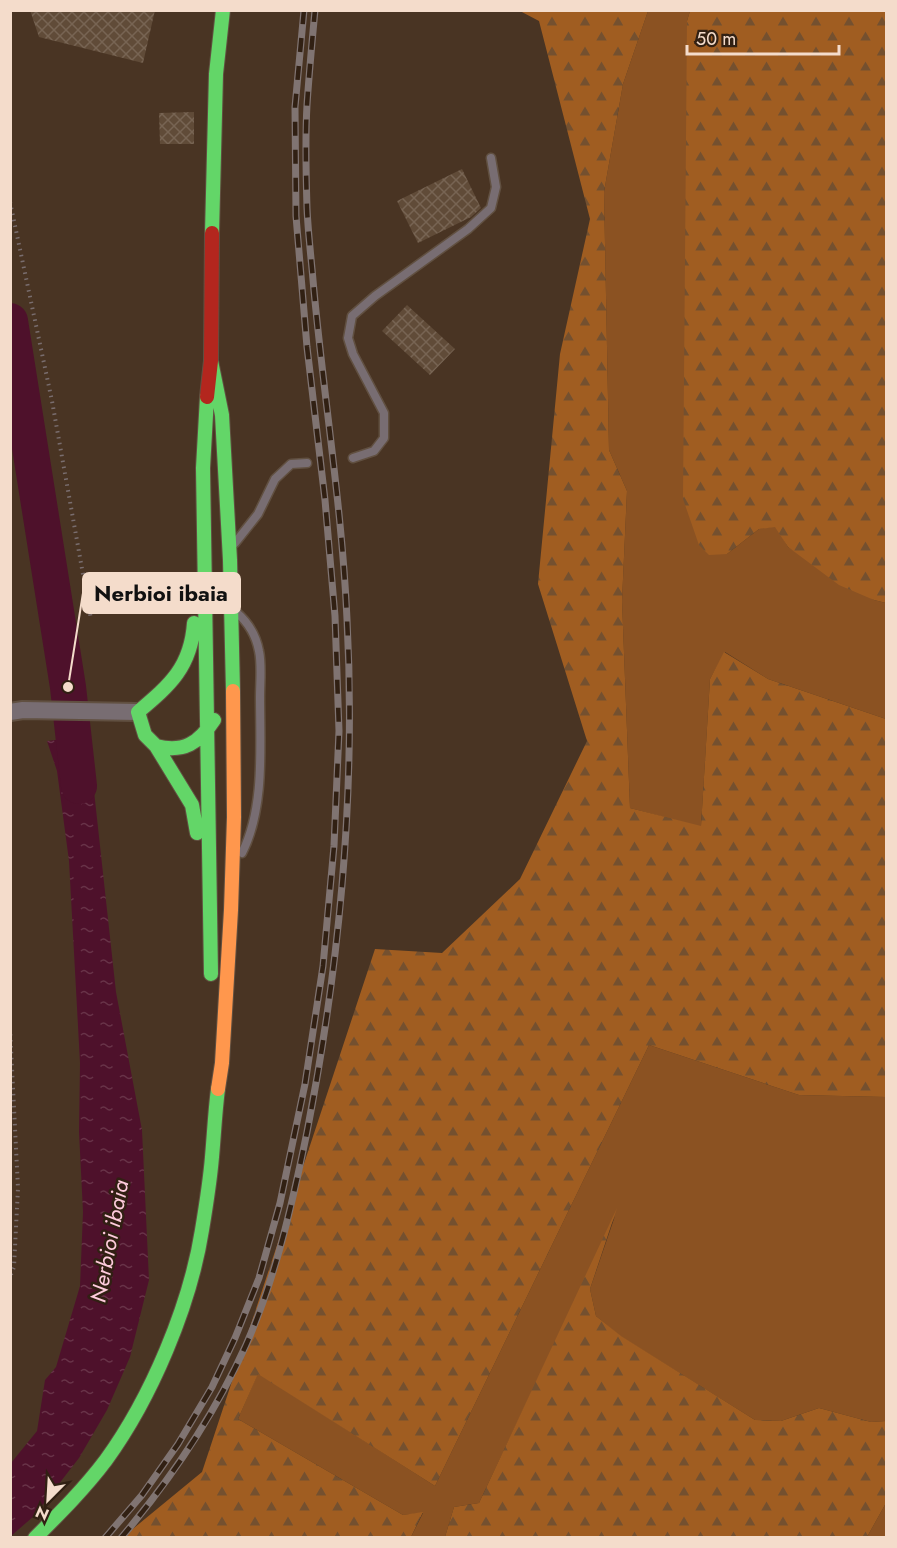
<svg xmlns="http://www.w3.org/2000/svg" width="897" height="1548" font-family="Jost,sans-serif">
	<defs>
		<pattern id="forest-firs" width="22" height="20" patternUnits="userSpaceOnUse" patternTransform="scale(1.5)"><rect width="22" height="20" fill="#a05d21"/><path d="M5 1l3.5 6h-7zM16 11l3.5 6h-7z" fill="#74502f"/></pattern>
		<pattern id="water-ripples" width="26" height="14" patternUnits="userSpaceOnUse" patternTransform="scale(1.5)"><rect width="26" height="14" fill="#4e112b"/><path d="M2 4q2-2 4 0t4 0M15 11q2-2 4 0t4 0" fill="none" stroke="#683348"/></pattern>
		<pattern id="building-cross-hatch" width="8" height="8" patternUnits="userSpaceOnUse" patternTransform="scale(1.5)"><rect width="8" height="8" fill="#604b38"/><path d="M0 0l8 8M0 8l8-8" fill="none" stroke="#776453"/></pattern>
	</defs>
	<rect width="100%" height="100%" fill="#493423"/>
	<path fill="#8b5222" d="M648 11H690L687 21 727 554 759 529 776 526 788 547 874 600 886 603V719L768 679 725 652 710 679 701 827 630 808 622 601 627 491 609 450 604 192 623 84Z
		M649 1045 799 1095 886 1097V1421L871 1422 819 1408 781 1421 755 1420 620 1336 596 1316 590 1289 615 1216 479 1503 454 1507 445 1537H411L423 1513 403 1515 238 1419 258 1373 435 1486Z
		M886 1503V1537H867Z"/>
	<path fill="url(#forest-firs)" d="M520 11H648L623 84 604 192 609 450 627 491 622 601 630 808 701 826 710 679 724 652 768 679 886 719V1097L799 1095 649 1045 435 1486 258 1374 238 1419 403 1515 423 1512 411 1537H123L202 1472 375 949 442 953 520 879 587 741 538 584 560 354 590 219 539 21Z
		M690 11H886V603L874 600 839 585 788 547 775 527 759 529 727 554 709 555 699 545 683 499 687 21Z
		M617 1208 590 1289 596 1316 621 1336 755 1420 781 1421 819 1408 871 1422 886 1421V1503L867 1537H445L454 1507 479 1503Z"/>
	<path fill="url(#water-ripples)" d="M88 736 116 992 142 1130 149 1280 130 1357 107 1410 79 1458 34 1516 11 1536V1463L37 1431 45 1380 56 1367 80 1286 83 1212 79 1132 80 1063 69 861 57 771 47 741Z"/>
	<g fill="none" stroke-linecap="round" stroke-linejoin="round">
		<path stroke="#4e112b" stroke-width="36" d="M10 321 68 687 79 786"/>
	</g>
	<path fill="url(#building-cross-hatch)" d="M30 10H155L143 63 39 37Z
		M194 112V144H160L159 113Z
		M462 169 481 208 471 217 418 243 397 201Z
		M407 305 455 349 430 375 382 331Z"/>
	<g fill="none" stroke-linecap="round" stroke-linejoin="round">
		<defs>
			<path id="lane" d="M353 458 374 451 384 438V413L353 354 348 338 352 316 375 296 468 229 491 208 496 187 491 158
				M235 543 258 514 275 479 291 464 307 463
				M236 612C249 623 256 635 259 651 262 665 260 683 260 697 260 747 265 808 242 853"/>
			<path id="street" d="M10 712 23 710 138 712"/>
			<path id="fast" d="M212 233 216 74 223 10
				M211 361 222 415 230 560 233 691
				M207 397 203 468 211 974
				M194 623C191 667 170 685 138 712L145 735 156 746 192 805 197 833
				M156 746C184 753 199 743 214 720
				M35 1538C60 1513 85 1488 106 1460 151 1398 190 1306 202 1230 206 1206 210 1181 212 1157 214 1135 215 1112 218 1089"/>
			<path id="slow" d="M218 1089 222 1063 231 910 234 817 233 691"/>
			<path id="jam" d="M207 397 211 361 212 233"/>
		</defs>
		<use href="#lane" stroke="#615041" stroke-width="11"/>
		<use href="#street" stroke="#615041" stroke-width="20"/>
		<use href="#fast" stroke="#615041" stroke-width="16"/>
		<use href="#slow" stroke="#615041" stroke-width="16"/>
		<use href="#jam" stroke="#615041" stroke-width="16"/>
		<path stroke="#796d6e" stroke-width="4" stroke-dasharray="1.5 4.5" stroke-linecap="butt" d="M10 202 52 401 91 619
			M10 1028 18 1188 14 1267 10 1277"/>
		<use href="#lane" stroke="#786d72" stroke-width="8"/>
		<use href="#street" stroke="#786d72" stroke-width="16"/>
		<use href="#fast" stroke="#63d668" stroke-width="14"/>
		<use href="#slow" stroke="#ff974d" stroke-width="14"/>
		<use href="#jam" stroke="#b3261e" stroke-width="14"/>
		<defs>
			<path id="rail" d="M105 1538 142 1495 178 1444 212 1387 235 1338 259 1278 280 1203 305 1084 323 966 334 846 339 731 335 616 325 500 307 347 296 216 295 107 304 10
				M121 1538C171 1479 214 1416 246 1345 276 1277 292 1205 307 1132 340 963 356 791 347 619 342 506 323 393 313 280 311 256 308 232 307 208 306 175 305 139 307 105 309 74 312 42 315 10"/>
		</defs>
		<use href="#rail" stroke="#807472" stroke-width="7"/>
		<use href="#rail" stroke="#312013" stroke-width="4.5" stroke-dasharray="14" stroke-linecap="butt"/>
	</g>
	<g text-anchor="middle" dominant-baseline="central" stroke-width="5" stroke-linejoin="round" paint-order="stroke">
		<g font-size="22" font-style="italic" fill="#fecbdc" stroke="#312013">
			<text transform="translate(109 1241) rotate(-79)">Nerbioi ibaia</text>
		</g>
	</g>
	<path fill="none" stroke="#f4dccb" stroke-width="2" d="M68 687L83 593"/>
	<circle fill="#f4dccb" stroke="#312013" stroke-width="2" cx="68" cy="687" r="6"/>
	<rect fill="#f4dccb" stroke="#f4dccb" stroke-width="2" x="83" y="573" width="157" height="40" rx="6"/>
	<g font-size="22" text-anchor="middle" font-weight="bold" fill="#111">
		<text x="161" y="601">Nerbioi ibaia</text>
	</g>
	<rect width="897" height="1548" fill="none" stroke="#f4dccb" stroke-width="24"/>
	<g transform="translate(48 1500) rotate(204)" stroke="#312013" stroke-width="4.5" paint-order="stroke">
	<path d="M0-4.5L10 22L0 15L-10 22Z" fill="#f4dccb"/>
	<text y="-9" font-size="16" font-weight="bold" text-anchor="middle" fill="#f4dccb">N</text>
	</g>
	<path d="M687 45v9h152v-9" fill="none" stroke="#f4dccb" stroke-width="3"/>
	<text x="696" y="45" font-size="18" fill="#f4dccb" stroke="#312013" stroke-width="4.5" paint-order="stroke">50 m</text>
</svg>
